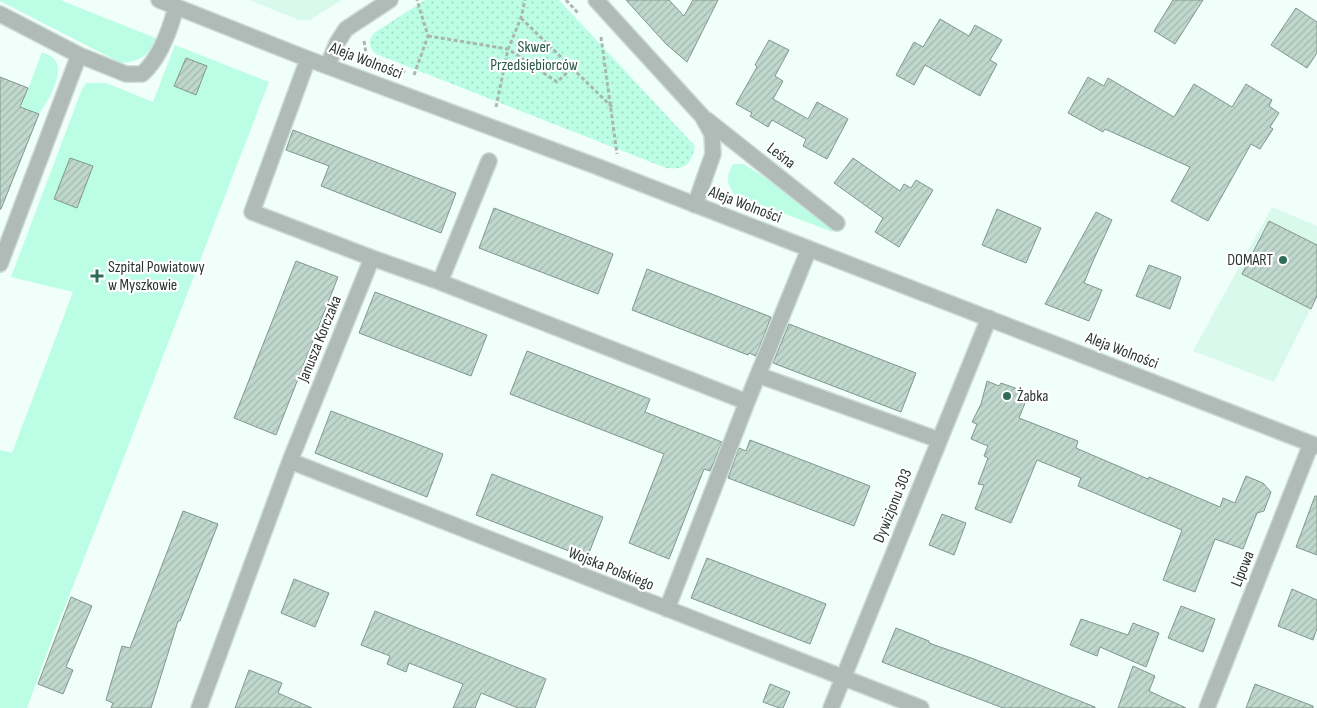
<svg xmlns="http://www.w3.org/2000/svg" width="1317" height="708" font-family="'Sofia Sans Condensed',sans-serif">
	<defs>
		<pattern id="park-dots" width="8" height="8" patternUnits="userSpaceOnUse" patternTransform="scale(1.25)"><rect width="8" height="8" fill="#bbfee5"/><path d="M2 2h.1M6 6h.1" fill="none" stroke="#a1dac5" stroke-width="1.8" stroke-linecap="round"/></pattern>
		<pattern id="building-hatch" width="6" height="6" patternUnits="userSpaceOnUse" patternTransform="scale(1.25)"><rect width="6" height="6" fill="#bfd7cd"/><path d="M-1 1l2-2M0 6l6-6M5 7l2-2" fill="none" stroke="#a4b9b0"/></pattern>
	</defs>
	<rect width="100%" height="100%" fill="#f0fff9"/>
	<path fill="#d8f9ec" d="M249 0H342L310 20H299Z
		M1272 207 1317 226V296L1274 382 1193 351Z"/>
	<path fill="#bbfee5" d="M0 0H60L158 39C148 55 142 61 121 63L0 1Z
		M175 45 269 82 119 470 52 639 27 708H0V450L12 453 73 292 11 277 82 89 86 83H106L153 102Z
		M42 52C45 54 50 55 53 58 67 71 47 102 39 114L21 107Z
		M733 164H744L770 181 834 230 833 232 735 195C726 184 726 176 733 164Z"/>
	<path fill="url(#park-dots)" d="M425 0H559L695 146C691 165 685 170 666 168L376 54C368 47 368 41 374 33Z"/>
	<path fill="url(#building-hatch)" stroke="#80978e" d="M626 0H669L684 16 693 0H718L687 62 666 44Z
		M1173 0H1203L1175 44 1154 31Z
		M1296 8 1317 22V53L1307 68 1271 45Z
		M940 19 969 36 975 25 1002 40 990 60 997 64 980 96 925 65 914 85 896 75 914 42 923 47Z
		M769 40 789 50 775 76 783 81 773 99 808 119 817 102 848 119 827 159 803 146 806 139 772 120 768 127 750 116 752 113 736 104 757 67 755 65Z
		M186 58 207 66 196 95 174 86Z
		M0 77 28 88 20 107 39 114 1 209H0Z
		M1088 77 1104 86 1108 78 1174 117 1194 84 1232 107 1246 84 1272 100 1269 106 1279 113 1270 127 1273 129 1260 149 1251 144 1208 221 1171 201 1190 167 1105 129 1103 132 1068 113Z
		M293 130 456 193 441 233 321 186 329 166 286 150Z
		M70 158 93 166 77 208 54 199Z
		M853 158 900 191 904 184 911 188 916 180 933 190 899 247 875 232 883 218 834 183Z
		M494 208 613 254 598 294 479 248Z
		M997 209 1041 228 1026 263 982 245Z
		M1096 212 1112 220 1093 261 1084 283 1102 290 1089 321 1045 304Z
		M1269 221 1317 245V296L1311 309 1242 274Z
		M296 261 338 277 276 435 234 418Z
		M1149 265 1181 277 1170 309 1136 296Z
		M647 269 771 317 756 356 749 353 748 355 632 310Z
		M375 292 487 335 471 376 359 333Z
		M789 324 916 373 901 412 773 363Z
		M527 351 650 399 645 412 722 442 710 471 704 469 669 559 629 543 664 454 510 394Z
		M987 381 999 386 1001 383 1029 393 1019 418 1078 441 1076 448 1148 479 1149 477 1220 507 1223 498 1235 503 1246 476 1263 483 1271 492 1264 511 1257 513 1243 549 1215 539 1195 592 1163 580 1182 530 1078 486 1081 478 1037 460 1011 523 975 509 984 485 978 484 988 458 984 456 988 446 971 439 977 424 972 422 981 404Z
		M331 411 443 454 427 497 315 453Z
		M750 440 870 486 854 526 728 478 739 448 746 451Z
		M492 474 603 517 587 558 476 515Z
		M1315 496H1317V555L1296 547Z
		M183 511 218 524 180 621H178L151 708H111L113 703 106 700 122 646 130 648Z
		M942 514 966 523 954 555 929 545Z
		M707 558 826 604 810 644 691 598Z
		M294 579 329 593 315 627 281 613Z
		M1292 589 1317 600V628L1313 640 1278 626Z
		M71 597 92 606 66 667 73 670 63 694 38 684Z
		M1181 606 1215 619 1203 652 1168 638Z
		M375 611 546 679 535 708H518L481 693 475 708H453L463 684 409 663 406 672 387 664 390 656 361 645Z
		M1081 619 1128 635 1133 623 1159 633 1146 667 1100 647 1097 656 1070 645Z
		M896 628 929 641V643L974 659 1095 707V708H1003L882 662Z
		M1133 666 1155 676 1149 691 1186 708H1118Z
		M249 670 282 683 278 693 312 708H235Z
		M770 684 790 692 783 708H779L763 702Z
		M1255 684 1313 706V708H1246Z"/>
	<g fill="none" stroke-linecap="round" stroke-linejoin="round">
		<defs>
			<path id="minor" d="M159 0 308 59 601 168 1317 446
				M596 0 702 116 712 134 713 154 695 205
				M0 14 79 55 0 264
				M79 55 126 74H142C160 58 170 30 176 7
				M328 65 337 43 346 29 390 0
				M707 120 837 223
				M372 258 440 282 747 402
				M440 282 489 161
				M758 375 939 440
				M290 461 921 708
				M667 609 747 402 809 249
				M199 708 290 461 372 258 252 212 308 59
				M831 708 989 318
				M1207 708 1311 444"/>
		</defs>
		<use href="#minor" stroke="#cddbd5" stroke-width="18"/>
		<path stroke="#a9b7b1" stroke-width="3" stroke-dasharray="4 2.5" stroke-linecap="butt" d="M566 0 579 14
			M521 18 612 107
			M428 36 508 49 557 82 572 68
			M601 37 617 154
			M364 41 366 53 373 59 405 72
			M414 75 428 36 417 0
			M496 107 508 49 521 18 525 0"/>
		<use href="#minor" stroke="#b0bab6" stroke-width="15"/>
	</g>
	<g fill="#2f6d59" stroke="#fff" stroke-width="2">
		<circle cx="1283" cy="260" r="5"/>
		<path d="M94.5 268.5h5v5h5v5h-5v5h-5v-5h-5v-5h5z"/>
		<circle cx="1007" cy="396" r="5"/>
	</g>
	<g text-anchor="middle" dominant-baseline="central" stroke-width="4.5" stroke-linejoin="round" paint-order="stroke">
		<g font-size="16" fill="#295949" stroke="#fff">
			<text x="534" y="47">Skwer<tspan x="534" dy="18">Przedsiębiorców</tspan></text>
		</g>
		<g font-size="16" fill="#2c3632" stroke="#fff">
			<text transform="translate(366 61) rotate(21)">Aleja Wolności</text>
			<text transform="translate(781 156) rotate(38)">Leśna</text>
			<text transform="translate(745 205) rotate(21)">Aleja Wolności</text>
			<text transform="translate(320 339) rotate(-68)">Janusza Korczaka</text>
			<text transform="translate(1122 351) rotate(21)">Aleja Wolności</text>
			<text transform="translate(893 506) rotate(-68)">Dywizjonu 303</text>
			<text transform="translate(611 569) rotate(22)">Wojska Polskiego</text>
			<text transform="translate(1243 569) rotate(-68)">Lipowa</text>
		</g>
		<g font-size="16" fill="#2c3632" stroke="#fff" text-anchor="start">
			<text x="1273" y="260" text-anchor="end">DOMART</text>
			<text x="108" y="267">Szpital Powiatowy<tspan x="108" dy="18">w Myszkowie</tspan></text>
			<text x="1017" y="396">Żabka</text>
		</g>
	</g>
</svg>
